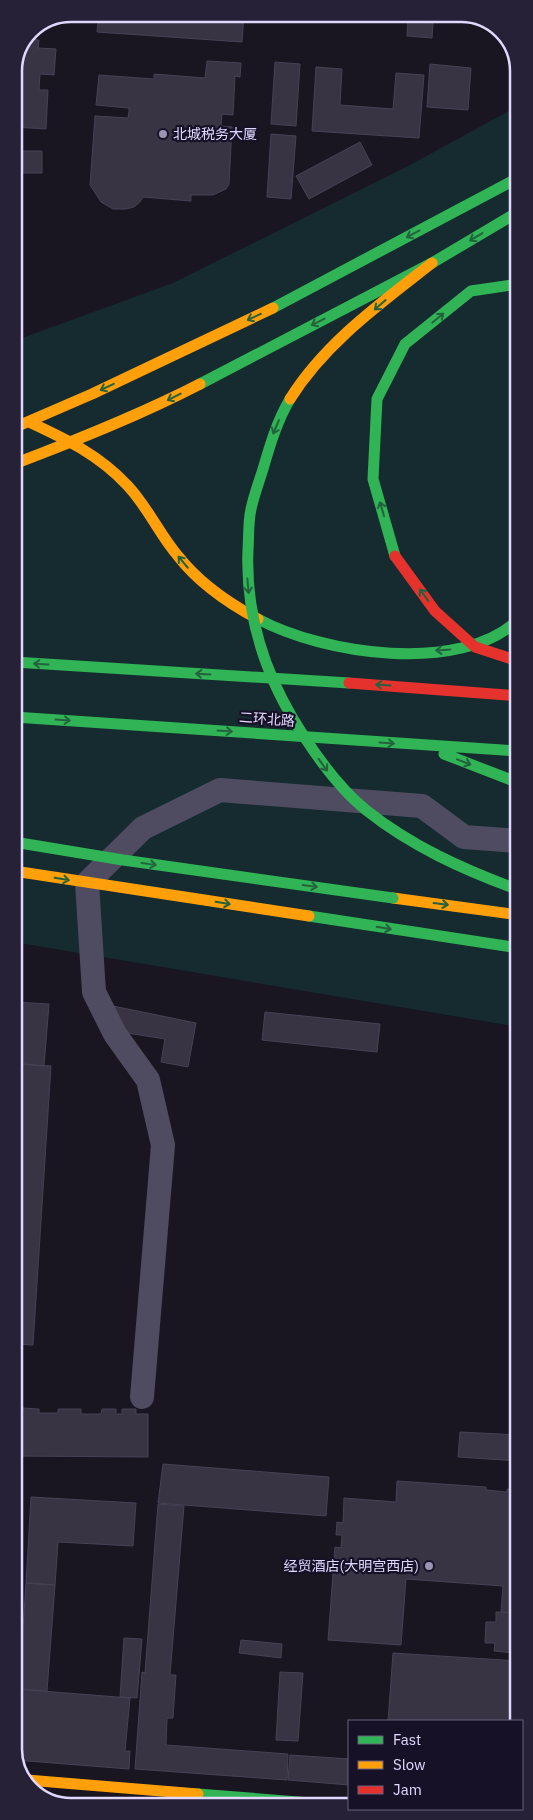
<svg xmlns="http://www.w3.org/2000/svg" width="533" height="1820" font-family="'IBM Plex Sans','Noto Sans SC',sans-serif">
	<rect width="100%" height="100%" fill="#191622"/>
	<path fill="#152b2f" d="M518 106 519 1027 14 942V341L173 283 410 165Z"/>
	<path fill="#393444" stroke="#474155" d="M99 14H244L242 42 97 32Z
		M364 14H469L490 24 466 22Z
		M408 21 433 23 432 38 407 36Z
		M27 39 39 40 38 48 56 49 54 75 40 74 39 90H48L46 129 14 127V71Z
		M207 61 241 63 240 77 235 76 233 115 222 114 221 126 232 127 229 184 226 189 213 195H191V201L143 197 140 202 134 207 126 209H113L101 202 90 185 95 116 128 118 129 111V108L96 105 99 75 154 79V74L205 78Z
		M275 62 300 64 296 126 271 124Z
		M430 64 471 68 468 110 427 107Z
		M316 67 342 69 340 105 393 109 396 73 424 75 419 138 312 131Z
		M271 134 296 136 291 199 267 197Z
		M360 142 372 165 309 199 296 176Z
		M14 151H42V173H14Z
		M14 230 21 253 14 255Z
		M14 1002 49 1004 44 1066 14 1063Z
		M113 1006 196 1023 188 1067 161 1062 165 1039 121 1032Z
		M265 1012 380 1024 377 1052 262 1040Z
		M17 1064 51 1066 33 1345 15 1344 14 1100Z
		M15 1408H17V1413H23V1408L39 1409V1413H58V1409H81V1414H101L102 1409H116V1414H122V1409H136V1414H148V1457L15 1456Z
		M460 1432 519 1435V1461L458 1457Z
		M163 1464 329 1477 326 1516 158 1503Z
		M397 1481 486 1487V1490L507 1492V1489L519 1490V1613L501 1612 503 1586 406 1579 401 1645 328 1640 333 1574H339L340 1559H334L335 1547 341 1548 342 1535H336L337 1522 343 1523 344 1498 396 1502Z
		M31 1497 136 1503 133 1546 58 1542 55 1585 26 1583Z
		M158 1504 184 1506 170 1675H176L173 1718H167L166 1745 288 1754 287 1780 135 1769 142 1672 145 1673Z
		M26 1583 55 1585 47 1691 19 1689Z
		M496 1612 519 1613V1640H515L514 1653 494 1651 495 1643H485L486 1622H496Z
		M124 1638 142 1639 137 1698 120 1697Z
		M241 1640 282 1644 281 1658 239 1653Z
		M393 1653 519 1661V1721H388Z
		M280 1672 303 1673 298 1741 276 1740Z
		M15 1683 16 1689 130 1698 125 1751H130L129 1769 15 1760Z
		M290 1755 349 1759V1785L288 1780Z"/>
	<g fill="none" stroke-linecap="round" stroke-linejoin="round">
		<path stroke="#4f4c62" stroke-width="24" d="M142 1397 163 1145 148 1080 115 1034 94 992 87 883 143 828 220 790 422 806 464 837 519 841"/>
		<path stroke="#30b455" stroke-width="11" d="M273 308 518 178
			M395 556 373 479 377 399 405 344 471 291 518 284
			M258 619C323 654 460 675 518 620
			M14 662 349 683
			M14 717 519 751
			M444 754 519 783
			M309 916 519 948
			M198 1794 336 1805"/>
		<path stroke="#ff9f0a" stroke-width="11" d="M29 422C66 439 99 455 127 485 148 507 159 534 178 556 199 583 228 603 258 619
			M18 426 92 394 273 308
			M14 871 309 916
			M393 898 519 915
			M27 1780 198 1794"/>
		<path stroke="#e5322d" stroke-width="11" d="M349 683 519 696"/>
		<path stroke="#30b455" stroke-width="11" d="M200 384 432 263 518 212
			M290 399C277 421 270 445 263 469 259 482 254 495 251 509 248 522 249 536 248 550 245 619 267 681 305 738 322 764 341 790 366 810 411 846 464 870 519 890
			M14 842 123 860 393 898"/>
		<path stroke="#ff9f0a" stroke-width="11" d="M290 399C325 343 381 303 432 263
			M14 464C77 440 140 415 200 384"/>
		<path stroke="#e5322d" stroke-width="11" d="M395 556 435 611 475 647 518 661"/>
	</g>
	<defs><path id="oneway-shaft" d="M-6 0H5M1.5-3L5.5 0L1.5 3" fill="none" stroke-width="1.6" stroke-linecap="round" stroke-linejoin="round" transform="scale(1.25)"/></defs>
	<g stroke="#24623e">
		<use href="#oneway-shaft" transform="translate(413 234) rotate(152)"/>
		<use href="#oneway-shaft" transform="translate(476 237) rotate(149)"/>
		<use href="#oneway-shaft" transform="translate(380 305) rotate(139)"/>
		<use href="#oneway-shaft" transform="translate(254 317) rotate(155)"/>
		<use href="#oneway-shaft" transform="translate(438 318) rotate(-39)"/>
		<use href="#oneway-shaft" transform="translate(318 322) rotate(153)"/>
		<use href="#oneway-shaft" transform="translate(107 387) rotate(155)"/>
		<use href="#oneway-shaft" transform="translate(174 397) rotate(153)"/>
		<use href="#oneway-shaft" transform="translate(276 427) rotate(113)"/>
		<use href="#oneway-shaft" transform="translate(382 509) rotate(-106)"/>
		<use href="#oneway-shaft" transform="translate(183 562) rotate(-130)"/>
		<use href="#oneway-shaft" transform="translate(248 586) rotate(85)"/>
		<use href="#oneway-shaft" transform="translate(424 595) rotate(-126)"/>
		<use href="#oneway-shaft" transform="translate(443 650) rotate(176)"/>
		<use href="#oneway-shaft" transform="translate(41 664) rotate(-177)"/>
		<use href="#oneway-shaft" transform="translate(203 674) rotate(-177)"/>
		<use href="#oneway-shaft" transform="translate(383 685) rotate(-176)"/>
		<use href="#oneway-shaft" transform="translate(63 720) rotate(4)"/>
		<use href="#oneway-shaft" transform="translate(225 731) rotate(4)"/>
		<use href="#oneway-shaft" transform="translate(387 743) rotate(4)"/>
		<use href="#oneway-shaft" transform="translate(464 762) rotate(21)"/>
		<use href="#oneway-shaft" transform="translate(323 765) rotate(54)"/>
		<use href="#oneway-shaft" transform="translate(149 864) rotate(8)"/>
		<use href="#oneway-shaft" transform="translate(62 879) rotate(10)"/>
		<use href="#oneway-shaft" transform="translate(310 886) rotate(8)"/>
		<use href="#oneway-shaft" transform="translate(223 903) rotate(9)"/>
		<use href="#oneway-shaft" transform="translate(441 904) rotate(7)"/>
		<use href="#oneway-shaft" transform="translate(384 928) rotate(9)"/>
	</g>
	<g fill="#9b94b0" stroke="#171127" stroke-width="2">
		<circle cx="163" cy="134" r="5"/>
		<circle cx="429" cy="1566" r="5"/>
	</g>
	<g text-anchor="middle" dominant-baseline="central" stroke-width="4.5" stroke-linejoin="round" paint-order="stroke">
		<g font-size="14" fill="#e1d8fd" stroke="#171127" text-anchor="start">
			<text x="173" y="134">北城税务大厦</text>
			<text x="419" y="1566" text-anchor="end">经贸酒店(大明宫西店)</text>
		</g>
		<g font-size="14" fill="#e1d8fd" stroke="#171127">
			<text transform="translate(267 719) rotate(4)">二环北路</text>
		</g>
	</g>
	<path d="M0 0H533V1820H0ZM71 22H461A49 49 0 0 1 510 71V1749A49 49 0 0 1 461 1798H71A49 49 0 0 1 22 1749V71A49 49 0 0 1 71 22Z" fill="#272138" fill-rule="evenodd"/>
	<path fill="none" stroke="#e1d8fd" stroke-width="2.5" d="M71 22H461A49 49 0 0 1 510 71V1749A49 49 0 0 1 461 1798H71A49 49 0 0 1 22 1749V71A49 49 0 0 1 71 22Z"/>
	<rect x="348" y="1720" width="175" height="90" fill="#171127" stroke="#68617d"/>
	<rect x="358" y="1736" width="25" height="8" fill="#30b455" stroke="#68617d"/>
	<text x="393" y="1745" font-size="15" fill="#e1d8fd">Fast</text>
	<rect x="358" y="1761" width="25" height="8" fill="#ff9f0a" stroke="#68617d"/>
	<text x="393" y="1770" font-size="15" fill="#e1d8fd">Slow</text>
	<rect x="358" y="1786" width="25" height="8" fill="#e5322d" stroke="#68617d"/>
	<text x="393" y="1795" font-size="15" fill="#e1d8fd">Jam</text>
</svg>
